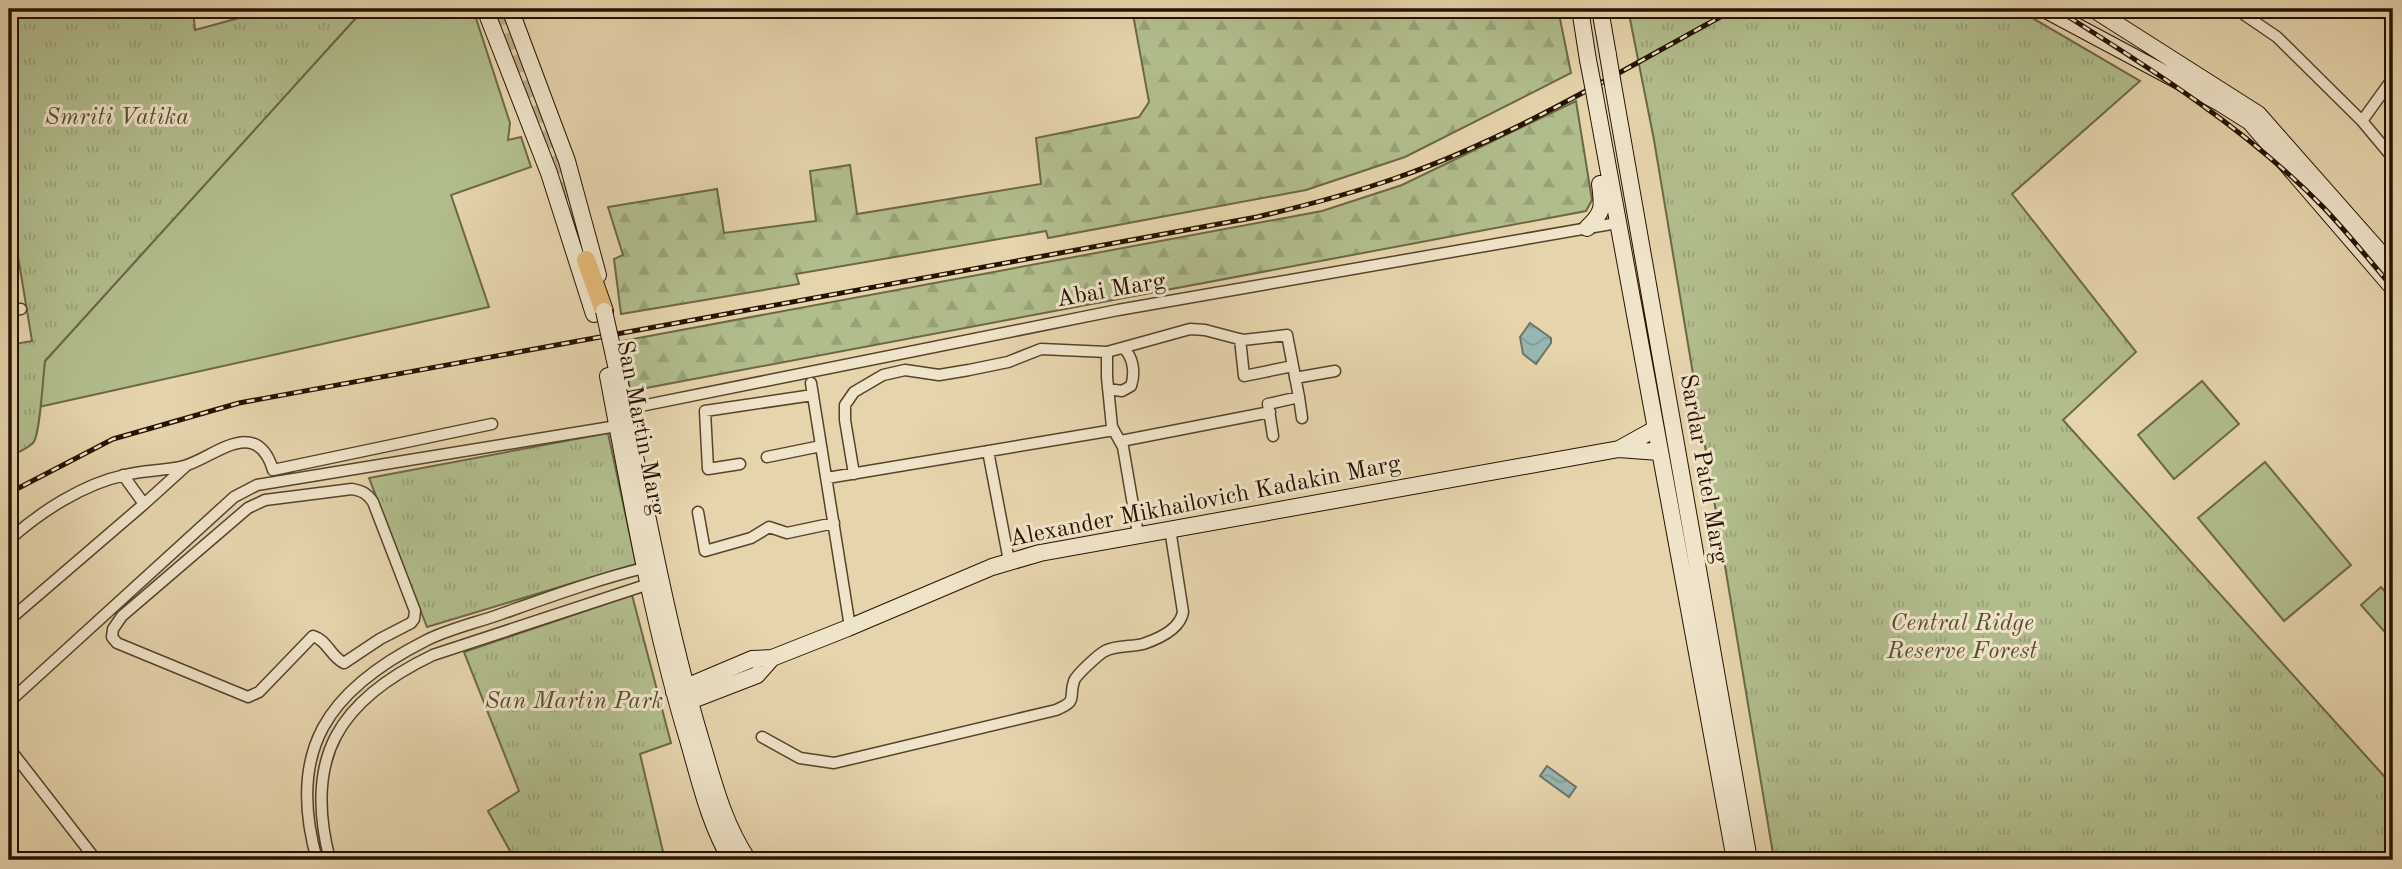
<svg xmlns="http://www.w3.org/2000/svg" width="2402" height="869" font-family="'Old Standard TT',serif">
	<defs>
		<pattern id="forest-firs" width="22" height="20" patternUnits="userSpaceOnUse" patternTransform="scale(1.75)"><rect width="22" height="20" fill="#b2bd8c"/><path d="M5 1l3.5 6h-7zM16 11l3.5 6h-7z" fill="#99a277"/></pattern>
		<pattern id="park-tufts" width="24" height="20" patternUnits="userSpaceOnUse" patternTransform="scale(1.75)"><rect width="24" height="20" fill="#b2bd8c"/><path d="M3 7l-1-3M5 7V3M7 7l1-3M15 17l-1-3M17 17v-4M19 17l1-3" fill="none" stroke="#99a277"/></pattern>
		<pattern id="water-waves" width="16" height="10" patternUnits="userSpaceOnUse" patternTransform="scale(1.75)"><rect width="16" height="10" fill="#98b7b1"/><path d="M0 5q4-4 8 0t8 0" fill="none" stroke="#839c96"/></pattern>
	</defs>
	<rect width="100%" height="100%" fill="#e6d4ac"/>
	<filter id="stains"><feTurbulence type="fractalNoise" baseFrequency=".00286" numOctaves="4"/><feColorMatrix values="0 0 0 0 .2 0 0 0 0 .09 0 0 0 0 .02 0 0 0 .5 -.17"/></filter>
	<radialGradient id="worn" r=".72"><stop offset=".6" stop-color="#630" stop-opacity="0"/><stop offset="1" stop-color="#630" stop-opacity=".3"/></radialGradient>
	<path fill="#b2bd8c" stroke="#6c6846" stroke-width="2" d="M364 9H473L510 123 508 140 521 137 531 167 451 195 489 307 39 407 45 361Z
		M2202 381 2239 424 2174 479 2138 435Z
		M2265 462 2351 565 2284 621 2198 518Z
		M2381 587 2393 601V636L2390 638 2361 605Z"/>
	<path fill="url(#forest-firs)" stroke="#6c6846" stroke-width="2" d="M1132 9H1558L1571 73 1405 157 1306 190 1048 238 1046 231 796 274 799 284 621 314 614 259 623 255 608 207 717 189 724 233 816 221 810 171 850 165 857 214 1041 184 1036 138 1139 117 1149 102Z
		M1576 101 1592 200 1586 211 630 391 622 341 1322 211 1402 185Z"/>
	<path fill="url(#park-tufts)" stroke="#6c6846" stroke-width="2" d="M64 9H193L195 30 272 9H364L45 361C43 376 40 437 33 443 27 449 16 453 9 457V345L32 341 9 202V17Z
		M1628 9H2017L2140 81 2012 194 2136 352 2063 420 2393 786V860H1774L1654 140Z
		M608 433 636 564 427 627 369 478Z
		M632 595 671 743 640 754 665 860H515L488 811 519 791 464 652Z"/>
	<path fill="url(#water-waves)" stroke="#6a756b" stroke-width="2" d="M1530 323 1551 338V343L1536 364 1523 354 1520 337Z
		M1547 766 1576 787 1569 797 1540 776Z"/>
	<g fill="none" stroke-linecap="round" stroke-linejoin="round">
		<path stroke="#bfad8a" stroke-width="18" stroke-dasharray="18 9" stroke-linecap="butt" d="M494 9 515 66
			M516 55 576 223"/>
		<defs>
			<path id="street" d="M2236 9 2277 37 2362 121 2393 158
				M2362 121 2393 78
				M9 310 21 309
				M1240 339 1244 376 1293 366
				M1295 378 1335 371
				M811 383 850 627
				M1108 389 1122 391 1131 386C1135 374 1134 357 1123 348
				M1299 397 1302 418
				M621 410 1118 310 1617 223
				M1121 441 1270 412
				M988 451 1009 561
				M767 457 821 446
				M740 464 708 469 705 411 813 395
				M854 474 845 420V405L854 392 883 375 905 370 939 375 969 370 1008 362 1041 349 1107 352
				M123 475 144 504 186 466
				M827 478 1114 430
				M352 489C362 491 367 493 373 502L415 611 414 619 411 623 380 639 344 663C331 657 327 640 313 636L259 692 248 697 117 643 112 637 113 629 122 616 248 508 265 500Z
				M698 512 705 551 751 538 769 527 787 533 834 523
				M1138 534 1123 447 1112 427 1107 377V352L1190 329 1205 330 1243 340 1287 335 1299 397 1268 404 1273 436
				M9 540C40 512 83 484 125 475 144 470 165 471 184 466 212 459 256 414 273 470L492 424
				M9 620 144 504
				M9 702 234 497 257 485 617 426
				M762 737 800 758 834 763 1056 710C1079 700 1068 699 1074 681 1076 675 1099 654 1105 651 1116 645 1131 647 1143 644 1158 639 1180 629 1183 612L1170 529
				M9 748 96 860
				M317 860C286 750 328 690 425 641 448 629 476 623 501 614 549 597 598 579 648 567
				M330 860C303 757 339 700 433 655L655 582"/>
			<path id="secondary" d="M485 9 549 173 594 314
				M510 9 567 161 598 275
				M1580 9 1588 60
				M1600 9 1608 55
				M2044 9 2220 103 2250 122 2393 288
				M2093 9 2258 114 2393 267
				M1613 85 1749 860
				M1594 91 1735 860
				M1587 228C1604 212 1603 207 1600 184
				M614 356C642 483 663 612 700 737 713 780 723 823 748 860
				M608 376C631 498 652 620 688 740 700 781 709 823 731 860
				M1619 449 1655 429
				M674 692 752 659 772 658 848 628 992 567 1040 553 1619 449 1659 452
				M682 704 757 675 772 658"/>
			<path id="primary" d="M586 260 604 311"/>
		</defs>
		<use href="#street" stroke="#55432c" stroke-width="13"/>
		<use href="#secondary" stroke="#251301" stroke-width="18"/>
		<use href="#primary" stroke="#251301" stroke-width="20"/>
		<use href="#street" stroke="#efe3c9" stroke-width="10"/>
		<use href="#secondary" stroke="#efe3c9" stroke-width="16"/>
		<use href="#primary" stroke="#e3ba76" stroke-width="18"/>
		<defs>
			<path id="rail" d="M2056 9C2148 67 2246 128 2323 207 2347 232 2370 261 2393 288
				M9 493 113 439 239 403 1257 217C1304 206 1350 194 1396 178 1515 137 1625 68 1735 9"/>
		</defs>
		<use href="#rail" stroke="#251301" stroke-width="5"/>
		<use href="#rail" stroke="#efe3c9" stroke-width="2.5" stroke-dasharray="8" stroke-linecap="butt"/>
		<defs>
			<path id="secondary-bridge" d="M1608 55 1613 85
				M1588 60 1594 91
				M604 311 614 356"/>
		</defs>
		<use href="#secondary-bridge" stroke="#251301" stroke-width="18" stroke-linecap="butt"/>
		<use href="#secondary-bridge" stroke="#efe3c9" stroke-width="16"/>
	</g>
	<g text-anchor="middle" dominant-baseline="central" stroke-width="6" stroke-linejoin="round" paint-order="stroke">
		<g font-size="24" font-style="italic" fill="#564e32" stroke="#efe3c9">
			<text x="117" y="118">Smriti Vatika</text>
			<text x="1962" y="624">Central Ridge<tspan x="1962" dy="28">Reserve Forest</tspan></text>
			<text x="574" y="702">San Martin Park</text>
		</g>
		<g font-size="24" fill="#251301" stroke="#efe3c9">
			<text transform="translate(1111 291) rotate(-10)">Abai Marg</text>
			<text transform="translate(640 428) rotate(79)">San Martin Marg</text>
			<text transform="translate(1703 469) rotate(80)">Sardar Patel Marg</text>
			<text transform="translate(1205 502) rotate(-11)">Alexander Mikhailovich Kadakin Marg</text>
		</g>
	</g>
	<rect width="2402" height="869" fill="none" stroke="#e6d4ac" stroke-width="35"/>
	<rect x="10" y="10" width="2381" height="848" fill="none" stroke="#251301" stroke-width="3.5"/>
	<rect x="18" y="18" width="2367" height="834" fill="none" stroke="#251301" stroke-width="2"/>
	<rect width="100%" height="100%" filter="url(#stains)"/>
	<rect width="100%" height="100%" fill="url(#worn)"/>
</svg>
